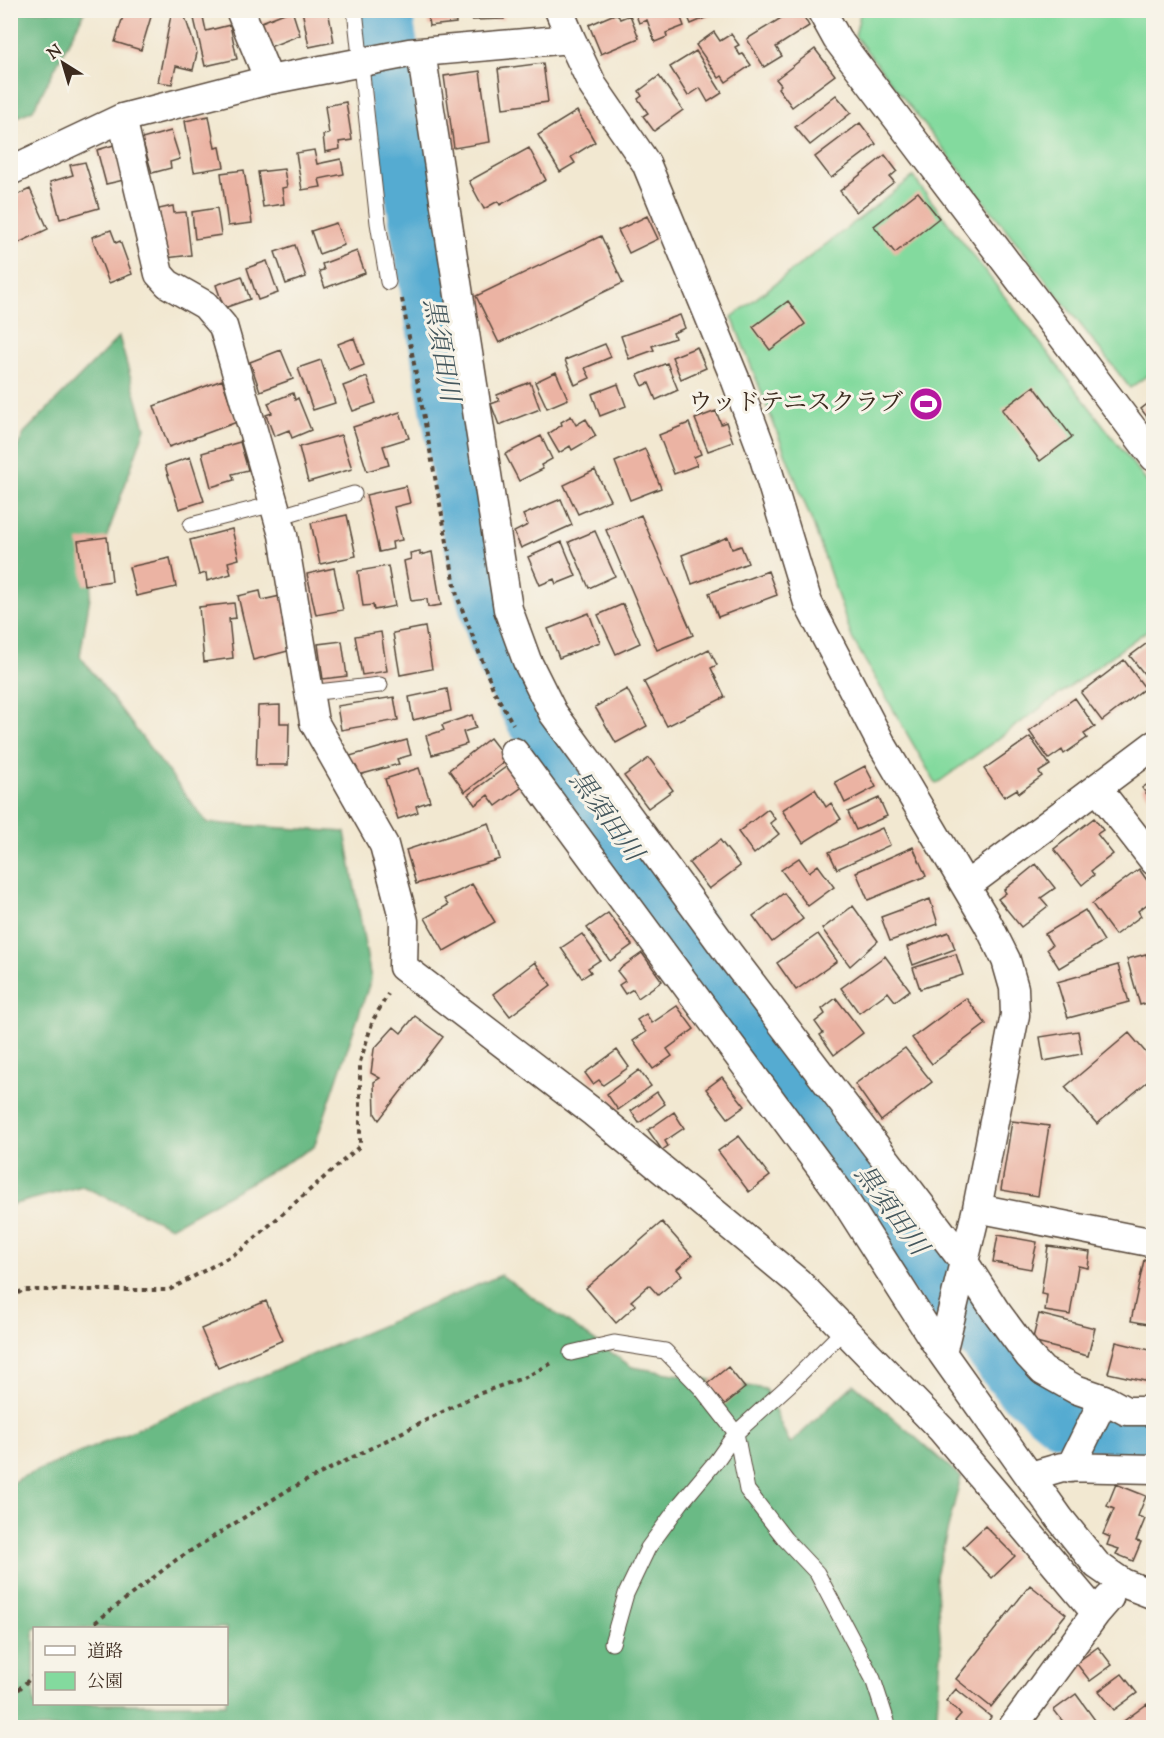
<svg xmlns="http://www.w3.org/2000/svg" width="1164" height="1738" font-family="'Sorts Mill Goudy','Noto Serif JP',serif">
	<rect width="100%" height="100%" fill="#f7f3e8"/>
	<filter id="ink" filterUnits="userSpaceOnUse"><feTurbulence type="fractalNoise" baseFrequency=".0167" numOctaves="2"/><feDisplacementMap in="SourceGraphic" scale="12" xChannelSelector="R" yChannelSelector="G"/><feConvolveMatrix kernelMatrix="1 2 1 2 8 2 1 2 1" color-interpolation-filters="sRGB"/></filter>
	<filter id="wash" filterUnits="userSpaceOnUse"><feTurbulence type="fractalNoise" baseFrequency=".008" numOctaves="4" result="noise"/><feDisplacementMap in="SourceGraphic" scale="24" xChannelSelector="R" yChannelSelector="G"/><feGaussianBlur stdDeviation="1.35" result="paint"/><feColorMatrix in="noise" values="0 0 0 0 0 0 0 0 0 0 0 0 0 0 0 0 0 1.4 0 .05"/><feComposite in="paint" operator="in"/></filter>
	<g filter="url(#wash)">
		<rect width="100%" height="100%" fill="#f2e8d1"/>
		<path fill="#83da9e" stroke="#5f825e" stroke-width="1.5" d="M861 10 1153 11V371L1130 388 855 36Z
			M913 177 1153 490V626L936 784 852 638 816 532 732 317Z"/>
		<path fill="#6aba85" stroke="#527252" stroke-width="1.5" fill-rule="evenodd" d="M17 11H85L33 110 11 120V33Z
			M119 337 145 428 94 573 80 656 207 823 345 832 371 979 314 1147 171 1227 82 1186 11 1205 10 462 25 432Z
			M501 1275 632 1367 765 1389 790 1444 854 1384 961 1477 936 1575 941 1652 936 1727 655 1728V1720L641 1728H11V1484L18 1479ZM34 1628H226V1704H34Z"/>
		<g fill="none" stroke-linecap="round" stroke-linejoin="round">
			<path stroke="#54abd1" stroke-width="57" d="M383 10C407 143 425 277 449 409 463 487 473 566 498 641 507 666 521 691 532 715L878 1190 936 1274 1020 1383 1061 1417 1154 1431"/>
		</g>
		<g id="blocks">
			<path fill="#ebb3a3" d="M125 10H153L141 50 115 42Z
				M292 10 300 35 267 48 259 23Z
				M302 10H328L334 42 309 47Z
				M427 10H455L456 23 429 26Z
				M472 10H504V19L472 20Z
				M634 10H678L684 26 666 33 667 37 655 42 647 20 639 23Z
				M685 10H718L719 12 691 24Z
				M794 10H800L809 26 776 47 782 56 764 67 747 39Z
				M202 12 206 31 230 25 237 59 205 66 193 14Z
				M617 13 620 19 630 15 639 38 601 54 589 25Z
				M171 15 185 17 197 53 193 70 176 66 172 84 158 82Z
				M714 32 720 41 731 34 739 45 735 47 740 55 743 54 751 65 726 82 722 76 719 78 696 45Z
				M815 49 835 75 792 107 778 88 781 85 776 79Z
				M696 51 722 93 708 102 700 88 688 96 670 67Z
				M543 63 548 102 503 108 498 69Z
				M480 71 490 142 454 148 444 76Z
				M659 76 683 110 654 131 643 116 648 113 638 99 642 96 639 91Z
				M836 95 851 113 810 145 795 127Z
				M346 102 352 140 339 142 340 149 325 152 323 135 329 134 325 106Z
				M577 111 595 142 571 157 575 163 560 172 538 135Z
				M209 116 215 148 220 147 224 167 194 172 185 121Z
				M860 123 876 144 831 178 815 157Z
				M171 131 180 159 170 162 171 168 152 173 142 139Z
				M114 145 124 180 106 184 97 150Z
				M529 148 546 180 500 205 498 201 484 209 469 181Z
				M314 150 317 164 341 159 344 174 319 179 321 187 302 190 296 153Z
				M885 155 897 171 890 177 894 182 856 212 840 191Z
				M85 162 99 208 60 219 50 182 73 175 70 165Z
				M284 169 287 187 282 188 284 204 263 207 258 172Z
				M244 170 252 223 228 226 221 173Z
				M30 189 48 229 10 247V198Z
				M918 192 939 218 895 253 874 226Z
				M173 206 174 213 186 212 191 255 166 258 159 209Z
				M217 208 221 235 195 239 192 212Z
				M647 216 658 239 629 253 618 230Z
				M336 223 344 245 319 254 311 231Z
				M111 230 116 243 120 241 132 274 109 283 92 237Z
				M601 236 623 283 499 343 476 296Z
				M295 245 306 277 286 284 275 252Z
				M357 251 365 273 325 288 319 271 324 270 322 264Z
				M267 261 278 293 258 300 247 268Z
				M242 276 250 299 224 308 216 285Z
				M788 301 805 324 770 350 753 327Z
				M680 315 685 328 673 333 675 338 652 346 654 350 629 359 621 336Z
				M354 338 364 365 349 371 338 344Z
				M605 344 611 357 585 368 590 378 575 385 565 360Z
				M697 347 706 368 681 379 672 357Z
				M281 350 293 379 260 391 250 362Z
				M321 360 335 403 313 410 298 368Z
				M667 363 678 390 656 400 649 383 643 386 638 375Z
				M556 372 568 399 547 408 535 382Z
				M367 377 376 403 353 411 343 386Z
				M222 380 237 422 169 447 154 406Z
				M530 382 540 409 499 425 491 404 499 401 497 395Z
				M618 384 626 406 600 416 592 394Z
				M1034 386 1072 437 1040 461 1002 410Z
				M293 393 295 400 298 398 311 430 292 438 289 430 274 436 266 415 272 413 268 403Z
				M1154 399V426L1141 409Z
				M716 411 721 424 726 422 733 442 708 451 695 419Z
				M400 412 409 438 383 446 389 465 367 471 353 427Z
				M571 416 576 425 586 419 596 436 572 450 570 446 559 453 548 434 562 425 561 422Z
				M689 423 701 454 694 457 697 465 674 474 659 435Z
				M341 435 352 469 308 482 299 447Z
				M541 436 552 459 541 465 543 469 519 481 505 454Z
				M240 442 248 470 232 474 234 480 211 487 202 453Z
				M645 449 661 488 630 500 615 462Z
				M190 457 204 501 179 509 165 466Z
				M595 470 610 500 578 514 564 485Z
				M406 486 410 503 394 507 402 540 392 542 393 549 379 552 366 495Z
				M561 499 572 525 521 548 514 532 528 525 523 515Z
				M347 515 356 556 320 564 311 523Z
				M641 515 693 635 657 650 606 530Z
				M232 529 239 559 228 562 231 574 207 581 206 573 199 575 190 540Z
				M595 531 615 576 589 588 569 542Z
				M107 537 112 581 84 585 78 541Z
				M728 537 732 549 741 546 748 563 692 584 682 555Z
				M562 542 576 576 556 584 554 579 540 585 528 557Z
				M420 551V555L432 552 441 605 428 607 427 599 411 601 404 561 411 559 410 553Z
				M170 558 176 587 136 596 129 567Z
				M388 566 395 606 374 610 373 605 363 606 358 571Z
				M334 568 343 610 316 615 307 574Z
				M768 571 777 595 718 617 709 593Z
				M260 591 262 600 285 595 292 624 283 626 288 651 253 660 238 596Z
				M234 603 236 618 229 619 233 658 204 662 199 607Z
				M623 604 640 643 616 654 598 615Z
				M589 613 600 642 559 658 548 629Z
				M425 627 432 669 400 675 393 633Z
				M381 632 387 671 362 675 355 636Z
				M1154 638V682L1152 684 1130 656Z
				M342 641 347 676 323 679 318 644Z
				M709 649 717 665 711 668 725 697 667 726 644 682Z
				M1124 660 1145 688 1102 721 1081 693Z
				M447 689 451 711 413 720 409 697Z
				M627 689 647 726 616 743 595 707Z
				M394 697 398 720 341 730 337 706Z
				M1075 698 1095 727 1084 734 1087 738 1064 754 1062 750 1049 759 1029 731Z
				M280 705V723H289L288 765H256L258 706Z
				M472 715 476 728 463 732 467 744 432 755 426 736 444 730 442 725Z
				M1030 737 1050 765 1039 772 1042 776 1019 793 1017 789 1004 797 984 769Z
				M490 738 507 760 465 792 449 770Z
				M407 740 411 755 397 759 399 764 355 776 350 756Z
				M649 758 673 790 648 808 624 776Z
				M510 764 525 785 496 806 488 795 475 805 468 795Z
				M865 766 876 787 845 803 835 782Z
				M419 768 430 801 416 806 418 812 398 819 385 779Z
				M1154 780V803L1142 788Z
				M815 789 826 807 831 803 841 819 803 843 782 810Z
				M879 798 887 816 856 830 848 812Z
				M768 809 775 819 770 823 779 834 754 854 738 832Z
				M1094 818 1103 830 1097 834 1113 854 1091 871 1094 875 1082 885 1054 849Z
				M489 823 500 859 416 884 406 850Z
				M882 828 890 845 837 869 829 852Z
				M720 840 740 866 709 889 689 863Z
				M913 847 926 876 868 900 856 872Z
				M799 858 809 872 818 865 834 887 808 906 781 870Z
				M1036 864 1055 888 1041 898 1048 906 1021 927 998 899 1006 893 1004 890Z
				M1139 869 1154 890V899L1138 911 1141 916 1115 935 1092 904Z
				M472 884 495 922 444 951 425 918 448 905 444 899Z
				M784 893 803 919 772 942 753 916Z
				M930 899 938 924 890 941 881 917Z
				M853 906 878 941 850 966 822 929Z
				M1085 910 1104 941 1059 968 1047 949 1052 945 1045 934Z
				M608 913 632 945 610 961 587 928Z
				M949 932 955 949 913 965 907 947Z
				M582 934 600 960 588 968 591 972 582 978 561 948Z
				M818 934 837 961 796 990 777 963Z
				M642 953 662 981 638 998 633 989 625 994 619 985 625 981 617 971Z
				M956 954 963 975 920 989 913 968Z
				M1146 954 1150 966 1154 965V1001L1140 1005 1127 959Z
				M885 956 910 990 895 1001 888 992 859 1013 841 988Z
				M535 962 551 985 510 1016 493 994Z
				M1118 965 1129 1002 1068 1018 1057 982Z
				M836 998 863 1033 834 1055 820 1035 823 1033 815 1022 825 1014 822 1009Z
				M966 998 986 1024 932 1064 912 1038Z
				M677 1006 694 1029 667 1049 672 1056 653 1069 633 1041 646 1032 637 1020 646 1014 652 1023Z
				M415 1016 443 1037 379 1120 375 1114 374 1082 380 1078 371 1073 374 1049 394 1027 401 1033Z
				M1078 1031 1082 1054 1044 1061 1040 1037Z
				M1129 1033 1154 1062V1076L1097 1124 1065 1087Z
				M905 1048 932 1082 881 1121 855 1084Z
				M617 1050 629 1067 603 1085 599 1080 593 1084 585 1073Z
				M639 1070 651 1086 618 1110 607 1094Z
				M722 1077 745 1106 728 1118 706 1089Z
				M657 1092 665 1104 639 1123 631 1111Z
				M674 1112 684 1128 665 1141 668 1146 662 1150 648 1130Z
				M1012 1121 1049 1126 1038 1196 1001 1190Z
				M739 1136 770 1176 749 1192 718 1151Z
				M662 1222 692 1256 677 1269 682 1275 658 1295 649 1285 631 1301 636 1305 616 1323 586 1288Z
				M998 1235 1037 1242 1031 1269 993 1262Z
				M1048 1246 1090 1252 1088 1268 1078 1266 1070 1315 1045 1311 1047 1295 1041 1294Z
				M1144 1260 1154 1262V1325L1131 1321Z
				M266 1301 283 1340 218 1368 201 1329Z
				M1039 1314 1095 1328 1088 1356 1032 1342Z
				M1116 1342 1154 1351V1383L1108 1373Z
				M728 1367 745 1388 724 1405 707 1384Z
				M1116 1484 1146 1496 1138 1516 1145 1519 1136 1541 1141 1542 1133 1561 1116 1554 1119 1549 1107 1545 1110 1537 1103 1534 1114 1509 1107 1506Z
				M985 1526 1015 1556 992 1578 963 1547Z
				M1030 1585 1066 1614 991 1707 956 1679Z
				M1098 1647 1112 1665 1090 1681 1076 1663Z
				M1122 1674 1137 1693 1114 1710 1099 1691Z
				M956 1689 991 1717 984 1728H961L955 1721 961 1714 946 1701Z
				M1076 1694 1095 1720 1085 1728H1068L1054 1710Z
				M1147 1704 1149 1707 1154 1704V1728H1129L1124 1721Z"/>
		</g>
	</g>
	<g filter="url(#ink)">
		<use href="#blocks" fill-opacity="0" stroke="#564639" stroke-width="1.5"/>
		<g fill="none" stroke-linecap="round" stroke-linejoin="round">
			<defs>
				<path id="lane" d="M355 10 378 223 388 282
					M278 517 354 494
					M191 525 274 504
					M309 693 380 685
					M571 1353 614 1343 665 1351 700 1387 736 1433 747 1490 785 1539 817 1573 873 1679 889 1728
					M612 1643 626 1594 648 1548 681 1503 717 1460 736 1433 789 1385 845 1329"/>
				<path id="street" d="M240 10 269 80
					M821 10 837 39 1154 457
					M571 39 593 86 646 163 736 381 760 445 808 603 881 743 988 924 1006 960 1014 988 1015 1015 977 1208 942 1353
					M421 52 508 609 527 661 553 713 729 954 964 1262 995 1310 1029 1356 1043 1371 1075 1389 1104 1399 1126 1411H1154
					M122 118 159 274 168 284 205 305 223 326 283 535 314 722 384 845 404 921 403 967 594 1113 798 1282 942 1430 1096 1613
					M10 171 122 118 269 80 409 53 571 39 559 10
					M514 752 842 1196 942 1353 1060 1519 1097 1565 1123 1583 1154 1595
					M1098 789 1154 861
					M966 886 1154 745
					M977 1208 1154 1243
					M1070 1468 1104 1399
					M1031 1476 1062 1467 1154 1469
					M1012 1728 1096 1613 1109 1598"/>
			</defs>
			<use href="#lane" stroke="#564639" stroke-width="17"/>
			<use href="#street" stroke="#564639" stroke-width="31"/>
			<path stroke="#564639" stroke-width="4" stroke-dasharray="4.5 4.5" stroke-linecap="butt" d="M402 299 457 596 494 691 513 724
				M10 1298 23 1290H169L240 1251 360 1146V1062L373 1020 388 994
				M88 1628 176 1560 288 1490 478 1394 528 1376 552 1363
				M10 1693 19 1689 34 1675"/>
			<use href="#lane" stroke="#fff" stroke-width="15"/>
			<use href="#street" stroke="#fff" stroke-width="28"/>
		</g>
	</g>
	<defs>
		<symbol id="stadium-disc" viewBox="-11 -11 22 22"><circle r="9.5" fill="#b5179e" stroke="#f7f3e8"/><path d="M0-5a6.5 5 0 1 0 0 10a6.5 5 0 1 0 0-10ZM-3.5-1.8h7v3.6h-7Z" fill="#fff"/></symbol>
	</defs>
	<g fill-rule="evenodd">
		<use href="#stadium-disc" x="907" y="385" width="38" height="38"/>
	</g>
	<g text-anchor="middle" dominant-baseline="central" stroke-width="6" stroke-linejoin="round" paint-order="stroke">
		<g font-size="24" fill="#3b2a1e" stroke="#f7f3e8" text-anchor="end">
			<text x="903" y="404">ウッドテニスクラブ</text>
		</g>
		<g font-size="26" font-style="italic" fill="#44575d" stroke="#f7f3e8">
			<text transform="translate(440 350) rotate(80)">黒須田川</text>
			<text transform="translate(605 817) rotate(54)">黒須田川</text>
			<text transform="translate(890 1211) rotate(54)">黒須田川</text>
		</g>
	</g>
	<rect width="1164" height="1738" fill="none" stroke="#f7f3e8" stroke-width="36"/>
	<rect x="33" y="1627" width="195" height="78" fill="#f7f3e8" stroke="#aca397" stroke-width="1.5"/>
	<rect x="45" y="1646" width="30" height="9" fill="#ffffff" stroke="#aca397" stroke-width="1.5"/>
	<text x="87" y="1657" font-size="18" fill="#3b2a1e">道路</text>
	<rect x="45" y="1672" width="30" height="18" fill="#83da9e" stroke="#aca397" stroke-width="1.5"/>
	<text x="87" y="1687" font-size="18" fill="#3b2a1e">公園</text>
	<g transform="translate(63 63) rotate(323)" stroke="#f7f3e8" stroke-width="4.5" paint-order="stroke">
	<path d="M0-4.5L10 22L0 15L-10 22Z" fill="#3b2a1e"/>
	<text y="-9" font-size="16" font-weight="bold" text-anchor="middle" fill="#3b2a1e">N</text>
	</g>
</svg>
